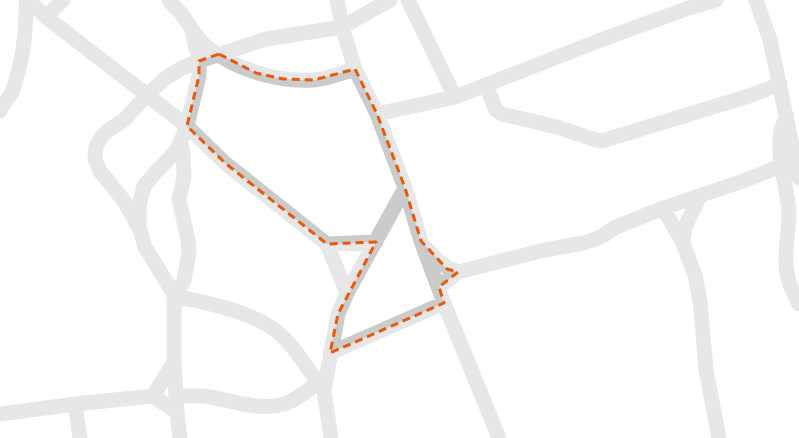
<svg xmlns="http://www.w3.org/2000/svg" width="799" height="438" font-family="Ubuntu,sans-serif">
	<rect width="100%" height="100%" fill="#fff"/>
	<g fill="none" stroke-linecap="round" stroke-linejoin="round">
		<path stroke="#cbcbcb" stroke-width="15" d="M28 0 46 17 187 126 225 163 327 244 347 293
			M169 0C173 6 179 10 183 16 191 27 196 38 207 47 237 70 276 82 313 80 327 79 341 73 355 69
			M337 0 342 27 355 69 377 114 405 188 421 241 444 303 499 438
			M408 0 455 97
			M756 0 770 40 799 178
			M46 17 63 0
			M486 86 496 110 502 114 557 127 599 141 605 140 749 96 780 84
			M0 111C3 103 10 97 13 90 23 60 27 31 26 0
			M377 114 455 97 606 38 689 8 716 0
			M787 116C785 121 782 126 781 130 776 160 788 186 789 215 789 234 783 254 787 273 788 284 794 294 799 304
			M663 208 683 243 695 275 700 301 706 370 719 438
			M138 226 124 201 100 171 95 159 96 147 102 136 110 129 124 120 147 95 167 77 182 68 199 61 266 39 342 27 390 0
			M683 243 685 227 700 196
			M327 244 376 242
			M426 248C436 259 443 267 458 272
			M439 287 458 272 545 250 584 243 598 238 604 235 614 228 663 208 743 181 781 166
			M174 296C209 303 263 313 287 341 301 356 312 375 324 391
			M174 296 184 281 189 252 188 240 179 199 184 177 183 152 180 142
			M330 353 444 303
			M153 396 174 362
			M176 396C187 396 199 395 210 397 235 401 265 413 289 402 299 398 309 389 318 383
			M75 404 80 438
			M0 414 75 404 153 396 177 412
			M180 438 177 412 174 362V296L169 286 145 247 139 226V205L144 186 156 172 177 150 187 126 199 76V61L192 31
			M331 438 324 391 338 314 347 293 405 188"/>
	</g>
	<path d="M0 0H799V438H0ZM219 54 256 73 283 79 314 80 355 69 377 114 405 188 421 241 447 269 458 272 439 287 444 303 330 353 338 314 376 242 327 244 225 163 187 126 199 76V61Z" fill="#fff" fill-opacity=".55" fill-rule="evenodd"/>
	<path fill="none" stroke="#e8590c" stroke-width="3" stroke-dasharray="8 5" stroke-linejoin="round" d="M219 54 256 73 283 79 314 80 355 69 377 114 405 188 421 241 447 269 458 272 439 287 444 303 330 353 338 314 376 242 327 244 225 163 187 126 199 76V61Z"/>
</svg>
